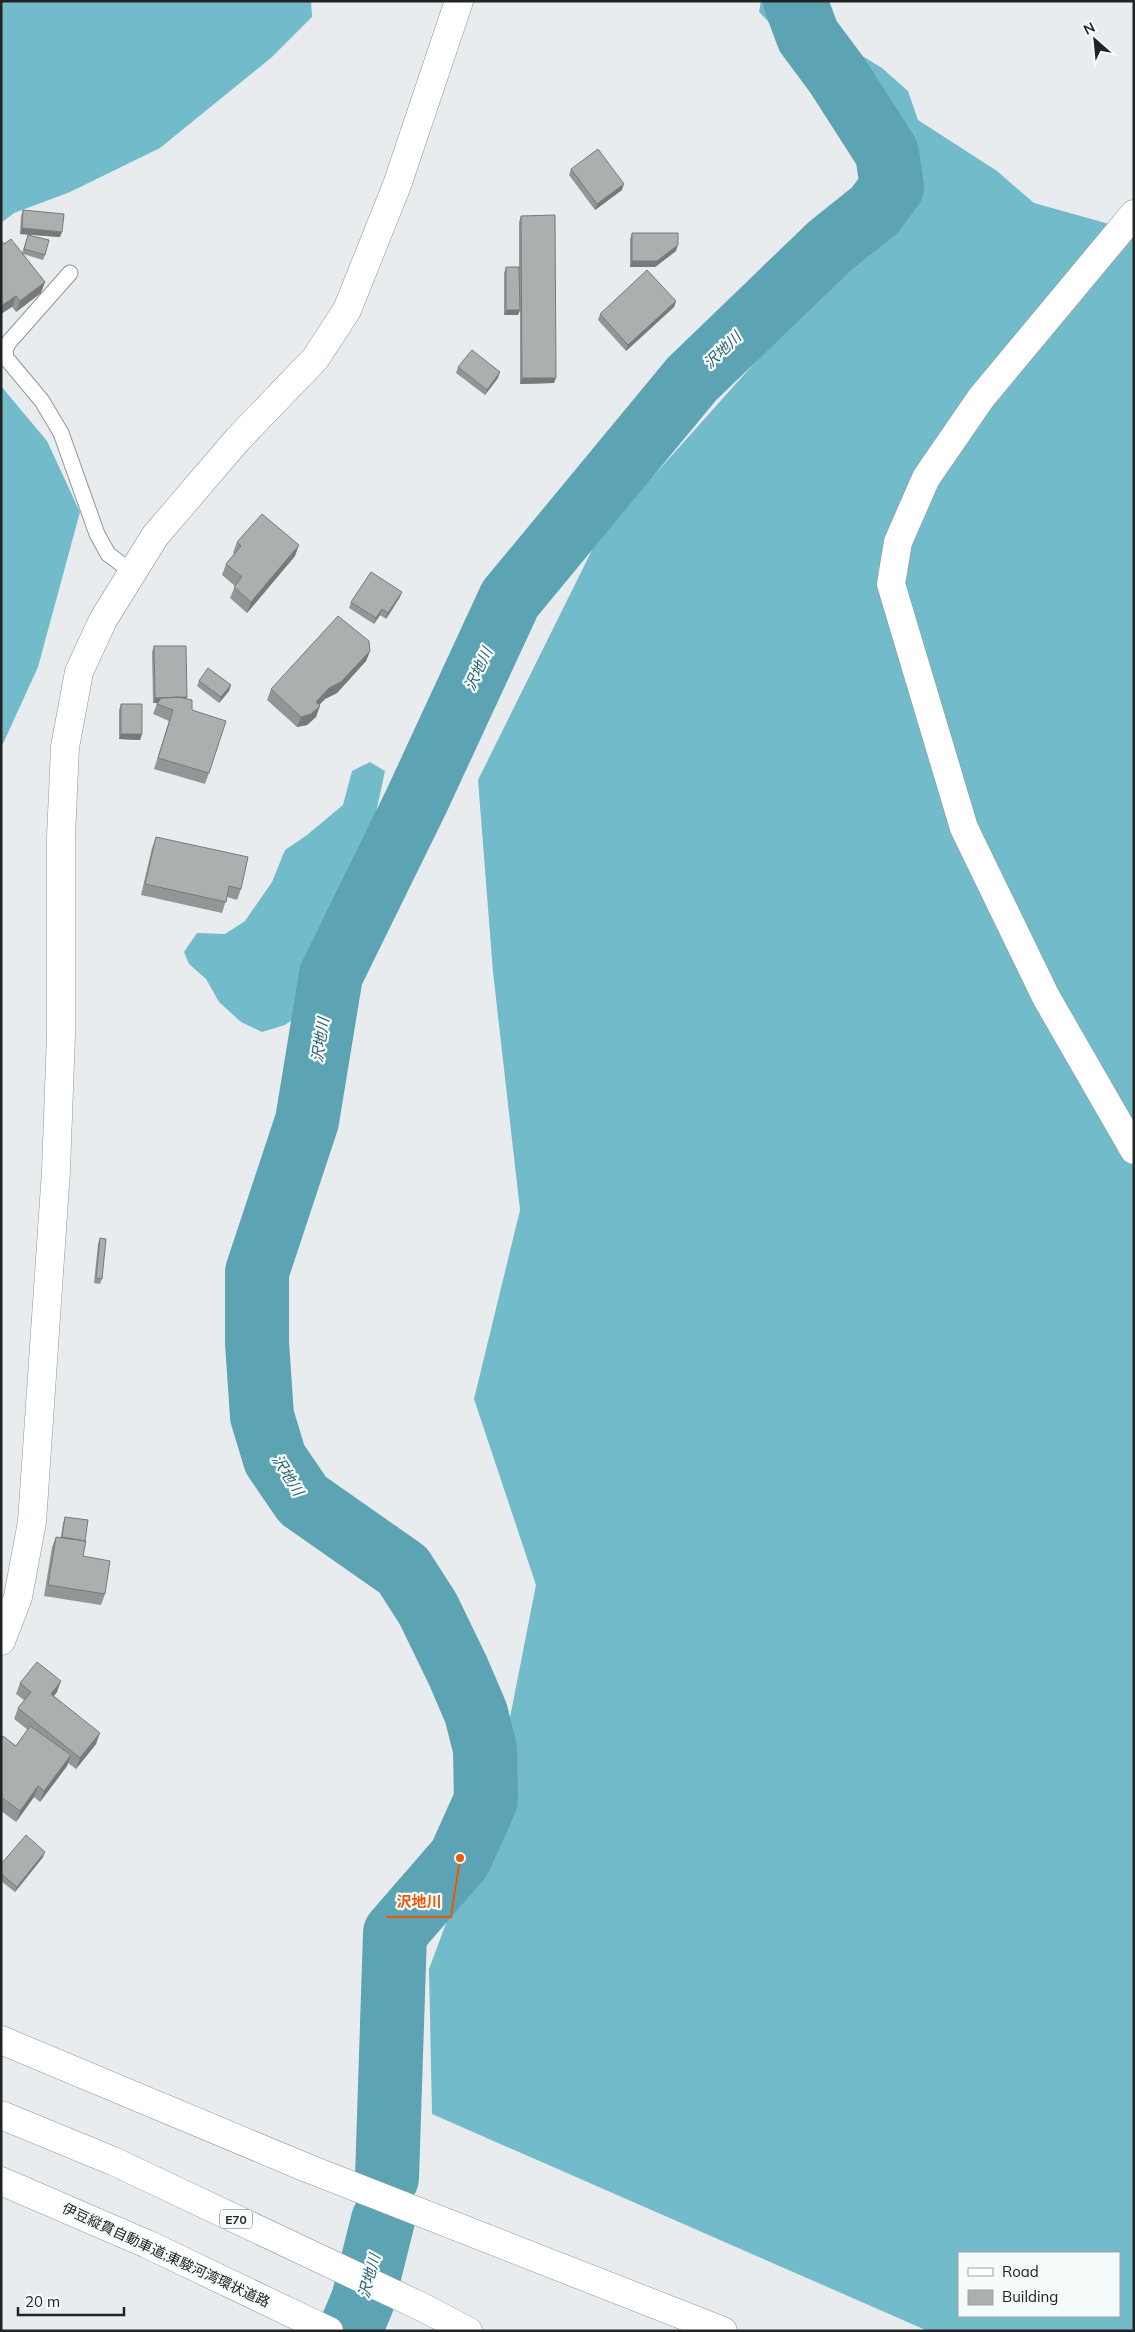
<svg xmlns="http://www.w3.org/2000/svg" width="1135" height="2332" font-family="Mulish,'Noto Sans JP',sans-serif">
	<rect width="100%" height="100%" fill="#e8ecee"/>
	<path fill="#72bbca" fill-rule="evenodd" d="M1 1H311L312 17 272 57 160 148 70 192 14 213 1 223Z
		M761 1H826L830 30 801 55 759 12Z
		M864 57 882 68 908 91 918 120 997 171 1034 203 1134 231V2331H928L432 2114 429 1969 496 1789 536 1585 474 1399 520 1210 493 972 478 780 598 538 826 283 901 215 913 165 886 126 877 104 862 86 852 63ZM959 2253H1119V2316H959Z
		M1 386 47 441 80 512 38 667 1 748Z
		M370 762 385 771 375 817 359 867 328 921 320 968 307 989 302 1013 285 1025 262 1032 241 1022 219 1002 206 979 189 964 184 952 197 933 225 934 245 921 272 882 285 850 307 835 343 805 352 771Z"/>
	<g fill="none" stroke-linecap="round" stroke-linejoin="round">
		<path stroke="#5ca4b3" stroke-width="64" d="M387 2178 395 1933 460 1858 486 1800 485 1749 476 1713 458 1671 428 1609 403 1570 303 1500 275 1459 262 1416 257 1343V1272L307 1121 331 975 416 802 510 599 692 379 830 246 875 210 892 187 887 153 837 75 808 36 795 1
			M350 2331 363 2300 383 2220"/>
		<defs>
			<path id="lane" d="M70 273 9 342 5 350 6 358 42 401 61 433 97 534 108 554 132 572"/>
			<path id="secondary" d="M1134 214 981 398 926 478 898 542 891 584 964 828 1046 997 1134 1150
				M1 1641 18 1597 32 1522 56 1171 61 1034V837L65 747 79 672 103 620 155 536 238 439 315 359 347 310 397 185 459 1
				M1 2040 307 2168 723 2331"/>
			<path id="highway" d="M1 2115 113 2161 422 2307 468 2331
				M1 2181 147 2244 329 2331"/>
		</defs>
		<use href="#lane" stroke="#919596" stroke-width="17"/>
		<use href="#secondary" stroke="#919596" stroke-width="29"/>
		<use href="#highway" stroke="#919596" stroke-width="29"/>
		<use href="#lane" stroke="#fff" stroke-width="15"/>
		<use href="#secondary" stroke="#fff" stroke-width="28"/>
		<use href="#highway" stroke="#fff" stroke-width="28"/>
	</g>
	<path fill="#929697" d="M571 169 622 190 595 210 569 175Z
		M23 210 60 237 20 234 21 216Z
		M521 216 554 383 520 384V310L518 315H504V273L506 267 519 270V222Z
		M632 233 676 251 655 267H630V239Z
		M28 235 45 255 43 260 23 254 41 293 16 312 12 307 4 244 22 253Z
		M676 301 674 307 626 351 598 320 600 314Z
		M458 367 498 378 485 395 456 373Z
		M237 542 295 556 247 613 230 598 235 586 222 575 226 564 234 554 233 553Z
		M400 597 386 619 380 615 374 624 349 608 351 602Z
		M154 646 186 699 192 710 209 773 205 784 154 769 169 721 153 714 157 703H153L152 652Z
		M370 651 366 661 337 693 325 699 319 705 316 717 307 725 297 727 267 700 271 689Z
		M199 681 231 685 229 691 219 703 197 686Z
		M121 704 142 734 140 740 119 739V710Z
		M156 837 241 889 237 900 227 897 222 913 141 895 152 848Z
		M100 1238 102 1279 100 1284 94 1283 98 1244Z
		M65 1517 85 1541 83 1556 105 1594 101 1605 44 1596 52 1547 56 1537H61L63 1523Z
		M20 1683 57 1692 54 1696 96 1744 76 1769 68 1763 67 1766 40 1802 34 1797 16 1822 1 1811V1739L16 1746 28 1730 14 1719 18 1708 24 1700 16 1694Z
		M43 1857 15 1892 1 1881V1864Z"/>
	<path fill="#777a7b" d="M624 184 622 190 595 210 597 204Z
		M22 228 62 232 60 237 20 234Z
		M678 245 676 251 655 267H630L632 261Z
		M45 282 41 293 16 312 20 301Z
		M16 296 12 307 1 314V306Z
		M676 301 674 307 626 351 628 345Z
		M506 310H520L518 315H504Z
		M500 372 498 378 485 395 487 390Z
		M522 378H556L554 383 520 384Z
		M299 545 295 556 247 613 251 602Z
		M402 592 400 597 386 619 388 613Z
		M382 609 380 615 374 624 376 618Z
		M370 651 366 661 337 693 325 699 312 712 316 702 329 688Z
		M231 685 229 691 219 703 221 697Z
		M187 697 185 703H153L155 698Z
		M320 706 316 717 307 725 297 727 301 717Z
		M121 734H142L140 740 119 739Z
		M61 1681 57 1692 47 1704 51 1694Z
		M100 1733 96 1744 76 1769 80 1758Z
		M71 1755 67 1766 40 1802 44 1791Z
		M38 1786 34 1797 16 1822 20 1811Z
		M45 1852 43 1857 15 1892 17 1887Z"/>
	<path fill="#aaafb0" stroke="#777a7b" d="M598 149 624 184 597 204 571 169Z
		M23 210 64 214 62 232 22 228Z
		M555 215 556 378H522L521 216Z
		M632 233H678V245L657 261H632Z
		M28 235 49 240 45 255 24 249Z
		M11 239 45 282 20 301 16 296 1 306V240L4 244Z
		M506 267H519L520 310H506Z
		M647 270 676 301 628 345 600 314Z
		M472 350 500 372 487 390 458 367Z
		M262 514 299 545 251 602 234 587 242 577 226 564 241 546 237 542Z
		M371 572 402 592 388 613 382 609 376 618 351 602Z
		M338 616 369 641 370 651 341 682 329 688 316 702 320 706 311 714 301 717 271 689Z
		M154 646H186L187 697 155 698Z
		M208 668 231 685 221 697 199 681Z
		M179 697 192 700V710L226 721 209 773 158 758 173 710 157 704 161 698Z
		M121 704H142V734H121Z
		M156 837 248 857 241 889 229 886 226 902 145 884Z
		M100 1238 106 1239 102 1279 96 1278Z
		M65 1517 88 1520 85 1541 62 1537Z
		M56 1537 86 1541 83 1556 110 1561 105 1594 48 1585Z
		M37 1662 61 1681 51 1694 100 1733 80 1758 18 1708 31 1692 20 1683Z
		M30 1726 71 1755 44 1791 38 1786 20 1811 1 1797V1739L3 1736 16 1746Z
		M26 1835 45 1852 17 1887 1 1874V1864Z"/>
	<g text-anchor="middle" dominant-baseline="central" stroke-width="4.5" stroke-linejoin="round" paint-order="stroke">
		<rect fill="#f5fafb" stroke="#616464" stroke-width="1" x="220" y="2209.5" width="32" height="19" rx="4"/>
		<g font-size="12" font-weight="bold" fill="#222424">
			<text x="236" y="2219">E70</text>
		</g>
		<g font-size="14" fill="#222424" stroke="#f5fafb">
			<text transform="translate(166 2255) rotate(25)">伊豆縦貫自動車道;東駿河湾環状道路</text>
		</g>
		<g font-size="15" font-style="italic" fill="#25616c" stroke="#f5fafb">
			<text transform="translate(722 350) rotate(-44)">沢地川</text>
			<text transform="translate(478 669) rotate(-65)">沢地川</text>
			<text transform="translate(320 1040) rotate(-81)">沢地川</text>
			<text transform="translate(288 1475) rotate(58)">沢地川</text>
			<text transform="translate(369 2276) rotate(-75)">沢地川</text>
		</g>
	</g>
	<path fill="none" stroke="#e8590c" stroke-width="2" d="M460 1858L451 1917H386"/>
	<circle fill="#e8590c" stroke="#f5fafb" stroke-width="2" cx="460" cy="1858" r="5"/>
	<g font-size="15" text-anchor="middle" font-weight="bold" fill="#e8590c" stroke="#f5fafb" stroke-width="4.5" stroke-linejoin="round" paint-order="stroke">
		<text x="419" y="1907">沢地川</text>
	</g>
	<rect width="1135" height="2332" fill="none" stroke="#222424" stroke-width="5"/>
	<rect x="958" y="2252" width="162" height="65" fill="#f5fafb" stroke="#a1a4a5"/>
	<rect x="968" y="2268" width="25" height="8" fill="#ffffff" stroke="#a1a4a5"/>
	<text x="1002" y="2277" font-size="15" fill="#222424">Road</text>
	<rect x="968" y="2290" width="25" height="15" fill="#aaafb0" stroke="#a1a4a5"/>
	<text x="1002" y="2302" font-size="15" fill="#222424">Building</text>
	<g transform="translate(1095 40) rotate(333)" stroke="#f5fafb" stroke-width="4" paint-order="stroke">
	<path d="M0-4L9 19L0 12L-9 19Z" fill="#222424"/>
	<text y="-8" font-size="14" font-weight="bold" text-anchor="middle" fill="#222424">N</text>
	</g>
	<path d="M18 2307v8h106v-8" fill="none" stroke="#222424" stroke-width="2.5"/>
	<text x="25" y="2307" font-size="15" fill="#222424" stroke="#f5fafb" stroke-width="4" paint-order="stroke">20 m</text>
</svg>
